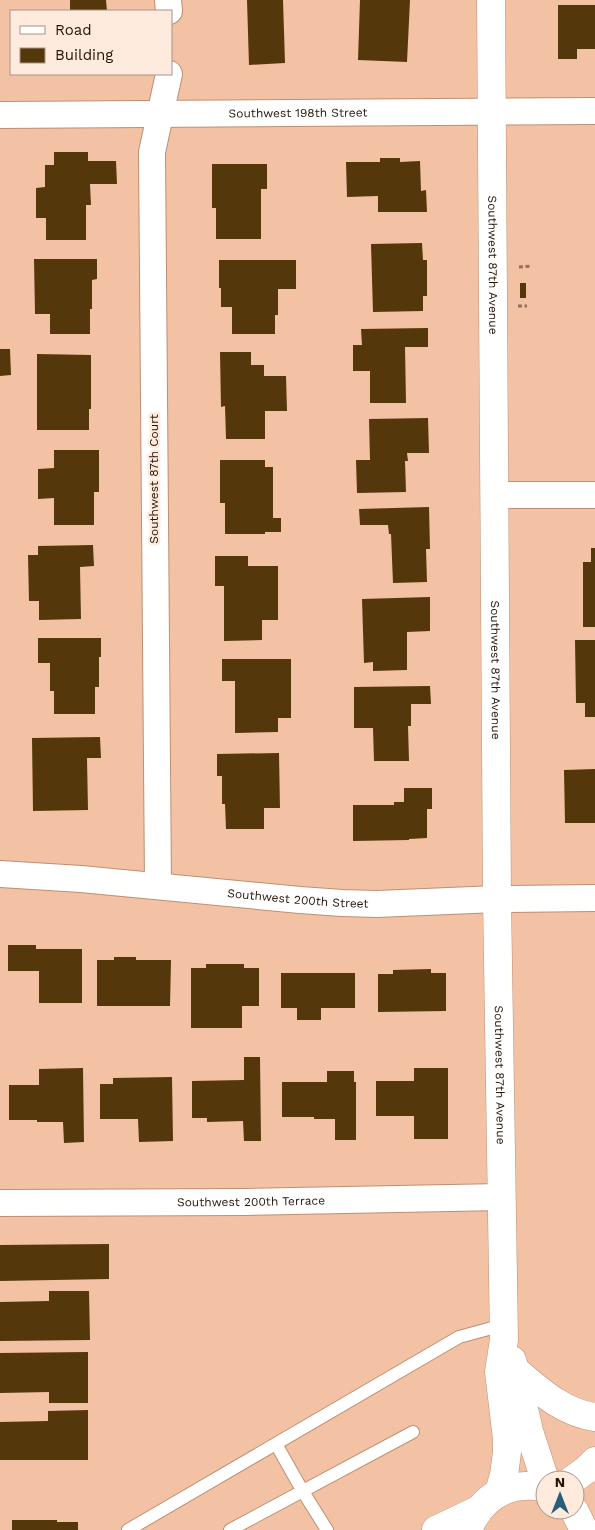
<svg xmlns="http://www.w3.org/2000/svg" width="595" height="1530" font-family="'Work Sans',sans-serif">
	<rect width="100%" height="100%" fill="#f3c2a4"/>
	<path fill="#54370b" d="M70 0H106L107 11H70Z
		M247 0H283L285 63 249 65Z
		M360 0H410L407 62 358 60Z
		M558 5H595V49H577V59H558Z
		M54 152H88V161H116L117 184H90L91 205H86V240H46V218H36V188L45 187V165H54Z
		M380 158H400V162L420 161 421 191 426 190 427 212H378V196L347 197 346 162H380Z
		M212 164H267V189H261V239H216V208H212Z
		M422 243 423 260H427V296H423V311L373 312 371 244Z
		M34 259H97V279L92 280V309H90V334H50V314H35Z
		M219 260H296V289H278V315H275V334H232V307H221V288H219Z
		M520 283H526V298H520Z
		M428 328V347H405L406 403H370V371H353V345H362L361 329Z
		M0 349H10L11 375 0 376Z
		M220 352H251V365H264V376H286L287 411H265V439H226L225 406 221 407Z
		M37 354 91 355V409H89V430H37Z
		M428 418 429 453H407L408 461H405L406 492 357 493 356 460H370L369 419Z
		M54 450H99V492H94V525H54V498L38 499V469L54 468Z
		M220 460H265V467H273V518H281V532H265V534H225V503H220Z
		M429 507 430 549H426L427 582 393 583 391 534H389L388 525H360L359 509Z
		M93 545 94 566 80 567 81 619 39 620V601H29L28 555H38V546Z
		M591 548H595V627H583V562H591Z
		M215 556H248V566H278V620H262V640L224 641V586H215Z
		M430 597V631L407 632V670L373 671V662L364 663 362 599Z
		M38 638H101V657H99V687H95V714H54V691H50V663H38Z
		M575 640H595V717H585V703H576Z
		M222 659H291V718H278V732L235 733V681H222Z
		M430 686 431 704H411V726H408L409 761H374L373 728H354V687Z
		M100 737 101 758H87L88 810 33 811 32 738Z
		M279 753 280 808H264V829H226L225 804H222V776H217V754Z
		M595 769V823H565L564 770Z
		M404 788H432V809H427V838L409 839V840L353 841V805H394V802H404Z
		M8 945H36V949H82V1003H39V971H8Z
		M114 957H136V960H171L170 1006H97V960H114Z
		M206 964H244V968H259V1006H242V1028H191V968H206Z
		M431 969V973H446V1011L378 1012V974H393V970Z
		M281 973H355V1008H321V1020H297V1008H281Z
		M244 1057H260L261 1141H244L243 1121 207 1122V1118H192V1081L244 1080Z
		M83 1068 84 1142 64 1143 63 1122H37V1120H9V1085H39V1069Z
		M414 1068H448V1139H414V1116H376V1081H414Z
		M327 1071H354V1082H356V1140H335V1119H314V1117H282V1082H327Z
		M172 1077 173 1141 139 1142 138 1119H100V1084H113V1078Z
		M109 1244V1279L0 1281V1245Z
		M49 1291H89L90 1340 0 1341V1302L49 1301Z
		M88 1352V1403H49V1392L0 1393V1353Z
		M88 1410V1460H0V1422L48 1421V1411Z
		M12 1520H57V1522H78V1530H12Z"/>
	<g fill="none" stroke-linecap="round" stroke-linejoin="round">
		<defs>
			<path id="service" d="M276 1444 302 1490 327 1530
				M128 1530 459 1337 503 1325
				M230 1530 413 1432"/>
			<g id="minor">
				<path d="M168 0 169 11"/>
				<path id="s1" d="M0 115 595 111"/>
				<path d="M495 495H595"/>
				<path id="s2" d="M0 874 81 879 300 900 342 903 377 904 497 899 595 898"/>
				<path d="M158 886 152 152 169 74"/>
				<path id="s3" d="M0 1203 245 1202 502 1197"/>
			</g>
			<g id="tertiary">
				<path id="s4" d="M491 0 497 899 504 1340 499 1372 507 1439V1452L504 1475 499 1492"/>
				<path d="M512 1360 515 1370 529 1431 545 1480"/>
			</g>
			<path id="secondary" d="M515 1370C539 1390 563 1413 595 1417
				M572 1480 586 1470 595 1461
				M574 1510 584 1530
				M436 1530 480 1509
				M468 1530C482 1495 509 1481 545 1487"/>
		</defs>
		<use href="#service" stroke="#be8f72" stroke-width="14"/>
		<use href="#minor" stroke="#be8f72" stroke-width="28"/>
		<use href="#tertiary" stroke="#be8f72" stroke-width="29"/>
		<use href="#secondary" stroke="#be8f72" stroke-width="29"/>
		<path stroke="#92705b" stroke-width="3" stroke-dasharray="4 2.5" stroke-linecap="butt" d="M519 267 532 266
			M518 306H527"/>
		<use href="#service" stroke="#fff" stroke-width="12"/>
		<use href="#minor" stroke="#fff" stroke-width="26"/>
		<use href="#tertiary" stroke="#fff" stroke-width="28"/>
		<use href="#secondary" stroke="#fff" stroke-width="28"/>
	</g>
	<g text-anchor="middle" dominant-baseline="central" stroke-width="5" stroke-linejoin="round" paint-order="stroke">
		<g font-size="12" fill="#261409" stroke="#ffeade">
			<text stroke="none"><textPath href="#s1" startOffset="298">Southwest 198th Street</textPath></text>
			<text stroke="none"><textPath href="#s4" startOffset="265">Southwest 87th Avenue</textPath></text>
			<text transform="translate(154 479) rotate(-90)">Southwest 87th Court</text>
			<text stroke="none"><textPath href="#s4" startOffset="670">Southwest 87th Avenue</textPath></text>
			<text stroke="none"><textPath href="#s2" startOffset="299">Southwest 200th Street</textPath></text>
			<text stroke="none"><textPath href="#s4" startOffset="1075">Southwest 87th Avenue</textPath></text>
			<text stroke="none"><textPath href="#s3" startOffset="251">Southwest 200th Terrace</textPath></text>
		</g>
	</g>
	<rect x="10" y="10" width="162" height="65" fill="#ffeade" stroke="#a89489"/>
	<rect x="20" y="26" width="25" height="8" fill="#ffffff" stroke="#a89489"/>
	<text x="55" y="35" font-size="15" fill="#261409">Road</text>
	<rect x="20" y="48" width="25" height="15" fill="#54370b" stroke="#a89489"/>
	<text x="55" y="60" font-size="15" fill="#261409">Building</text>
	<g transform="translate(560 1495)"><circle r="24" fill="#ffeade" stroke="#a89489"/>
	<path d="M0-4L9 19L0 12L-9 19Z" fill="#285e79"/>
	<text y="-8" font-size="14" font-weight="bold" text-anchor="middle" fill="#261409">N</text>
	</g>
</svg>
